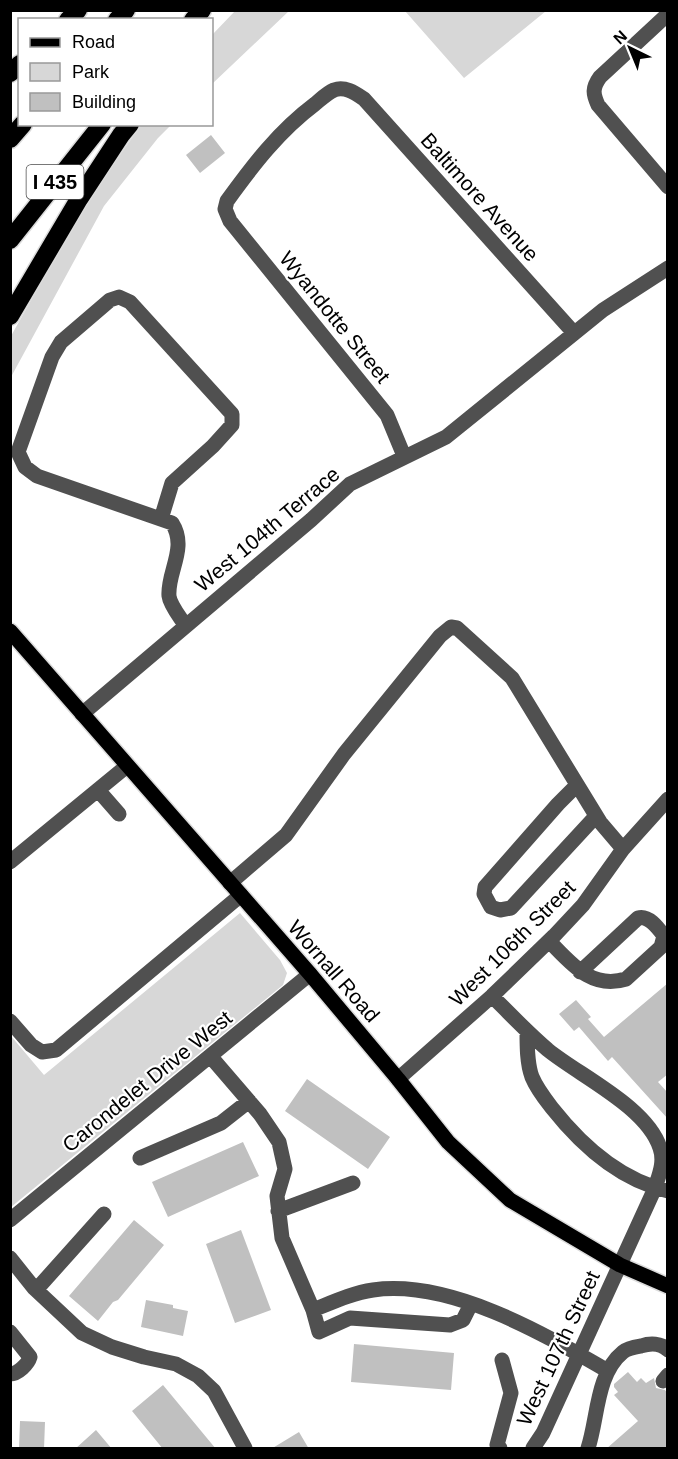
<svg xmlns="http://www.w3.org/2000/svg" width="678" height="1459" font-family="Arial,sans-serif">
	<rect width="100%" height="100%" fill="#fff"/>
	<path fill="#d7d7d7" d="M235 11H289L212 84V35Z
		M405 11H546L464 78Z
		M141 125H171L158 138 104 206 11 377V336L84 206Z
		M240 913 280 960 287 973 283 985 11 1207V1036L44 1075Z"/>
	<path fill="#c0c0c0" d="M211 135 225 153 200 173 186 155Z
		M668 983V1074L658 1082 668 1093V1119L612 1057 608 1061 579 1027 574 1031 559 1014 576 1000 591 1017 588 1019 604 1037Z
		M307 1079 390 1137 368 1169 285 1111Z
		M243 1142 259 1176 168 1217 152 1182Z
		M134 1220 164 1245 118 1300 113 1302 98 1321 69 1296Z
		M241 1230 271 1310 235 1323 206 1244Z
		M146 1300 173 1305V1308L188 1311 183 1336 141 1327Z
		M354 1344 454 1353 451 1390 351 1382Z
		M628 1372 637 1382 641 1378 646 1383 654 1378 656 1388 665 1390 668 1394V1449H606L638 1421 614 1395 618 1392 614 1387V1384Z
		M163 1385 216 1449H163L132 1411Z
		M20 1421 45 1422 44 1449H19Z
		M96 1430 112 1449H75Z
		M299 1432 309 1449H271Z"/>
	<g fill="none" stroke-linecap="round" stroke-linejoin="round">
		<defs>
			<path id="major" d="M10 631 310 974 398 1079 448 1142 510 1200 620 1265 668 1286"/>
			<path id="highway" d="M68 20 78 10
				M117 20 126 10
				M193 20 202 10
				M10 73 20 64
				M10 139 23 124
				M10 240 102 124
				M10 316 79 199 121 135 130 124"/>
		</defs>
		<use href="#major" stroke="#dbdbdb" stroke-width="18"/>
		<use href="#highway" stroke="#dbdbdb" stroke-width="21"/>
		<path stroke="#505050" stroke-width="15" d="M668 14 600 77C592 88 593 94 598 105L668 187
			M404 456 387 415 230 221 225 209 227 201C253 165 279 131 315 104 320 100 327 93 334 90 345 86 355 93 364 99L574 333
			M161 519 172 483 213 446 232 425V414L130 302 119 297 110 300 61 342 52 357 18 452 25 467 37 476 172 523C188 548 167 572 169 596 170 605 180 617 185 625
			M82 714 311 520 350 484 446 437 603 310 668 268
			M577 785 558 804 485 887 484 894 491 907 500 910 511 908 596 816
			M98 790 119 814
			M10 862 127 766
			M230 883 286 835 344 754 440 636 451 627 457 628 512 678 600 822 623 849
			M549 941C571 963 591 990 626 979L661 947 664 936C658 928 649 915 638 918L580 972
			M492 996C510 1014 528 1033 548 1050 580 1076 647 1107 660 1148 665 1162 659 1175 655 1188L543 1433 533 1448
			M10 1021 31 1045 42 1052 56 1050 241 895
			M527 1031C527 1046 527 1064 532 1077 537 1089 545 1099 552 1108 582 1146 620 1180 668 1191
			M211 1057 260 1114 279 1142 285 1169 277 1196 282 1238 313 1310C333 1302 352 1293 373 1290 450 1279 544 1334 608 1371
			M398 1079 492 996 554 936 583 905 623 849 668 799
			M140 1158 221 1123 249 1101
			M278 1211 353 1183
			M10 1220 310 974
			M10 1258 34 1288 82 1333 112 1347 144 1357 176 1364 198 1376 214 1391 245 1448
			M36 1290 104 1214
			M313 1310 319 1332 350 1318 450 1325 463 1320 471 1304
			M10 1332 30 1357C28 1364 18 1374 10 1374
			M663 1381 668 1375
			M500 1448 497 1445 511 1393 502 1360
			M588 1448C598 1418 596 1374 623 1352 628 1348 635 1347 641 1346 650 1343 661 1343 668 1350"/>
		<use href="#major" stroke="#000" stroke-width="15"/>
		<use href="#highway" stroke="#000" stroke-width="18"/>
	</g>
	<g text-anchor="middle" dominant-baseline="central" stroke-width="4.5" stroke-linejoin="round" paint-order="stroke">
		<rect fill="#fff" stroke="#4c4c4c" stroke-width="1.5" x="26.5" y="165" width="57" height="34" rx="4.5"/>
		<g font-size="20" font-weight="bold" fill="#000">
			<text x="55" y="182">I 435</text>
		</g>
		<g font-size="21" fill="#000" stroke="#fff">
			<text transform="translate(480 197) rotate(48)">Baltimore Avenue</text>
			<text transform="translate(335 317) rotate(51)">Wyandotte Street</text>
			<text transform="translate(267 529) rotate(-40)">West 104th Terrace</text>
			<text transform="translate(512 943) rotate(-45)">West 106th Street</text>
			<text transform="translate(334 971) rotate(49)">Wornall Road</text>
			<text transform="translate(147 1081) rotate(-39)">Carondelet Drive West</text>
			<text transform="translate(558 1348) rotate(-65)">West 107th Street</text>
		</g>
	</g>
	<rect width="678" height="1459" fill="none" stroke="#000000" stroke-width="24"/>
	<rect x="18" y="18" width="195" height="108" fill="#ffffff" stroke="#999999" stroke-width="1.5"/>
	<rect x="30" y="38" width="30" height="9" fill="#000000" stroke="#999999" stroke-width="1.5"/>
	<text x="72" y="48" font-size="18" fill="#000000">Road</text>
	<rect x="30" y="63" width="30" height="18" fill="#d7d7d7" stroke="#999999" stroke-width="1.5"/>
	<text x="72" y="78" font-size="18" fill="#000000">Park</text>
	<rect x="30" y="93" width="30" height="18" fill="#c0c0c0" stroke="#999999" stroke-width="1.5"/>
	<text x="72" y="108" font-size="18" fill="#000000">Building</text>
	<g transform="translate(630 48) rotate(317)" stroke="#ffffff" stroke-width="4.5" paint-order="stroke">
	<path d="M0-4.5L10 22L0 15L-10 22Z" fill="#000000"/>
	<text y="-9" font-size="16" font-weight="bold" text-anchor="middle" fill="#000000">N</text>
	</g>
</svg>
